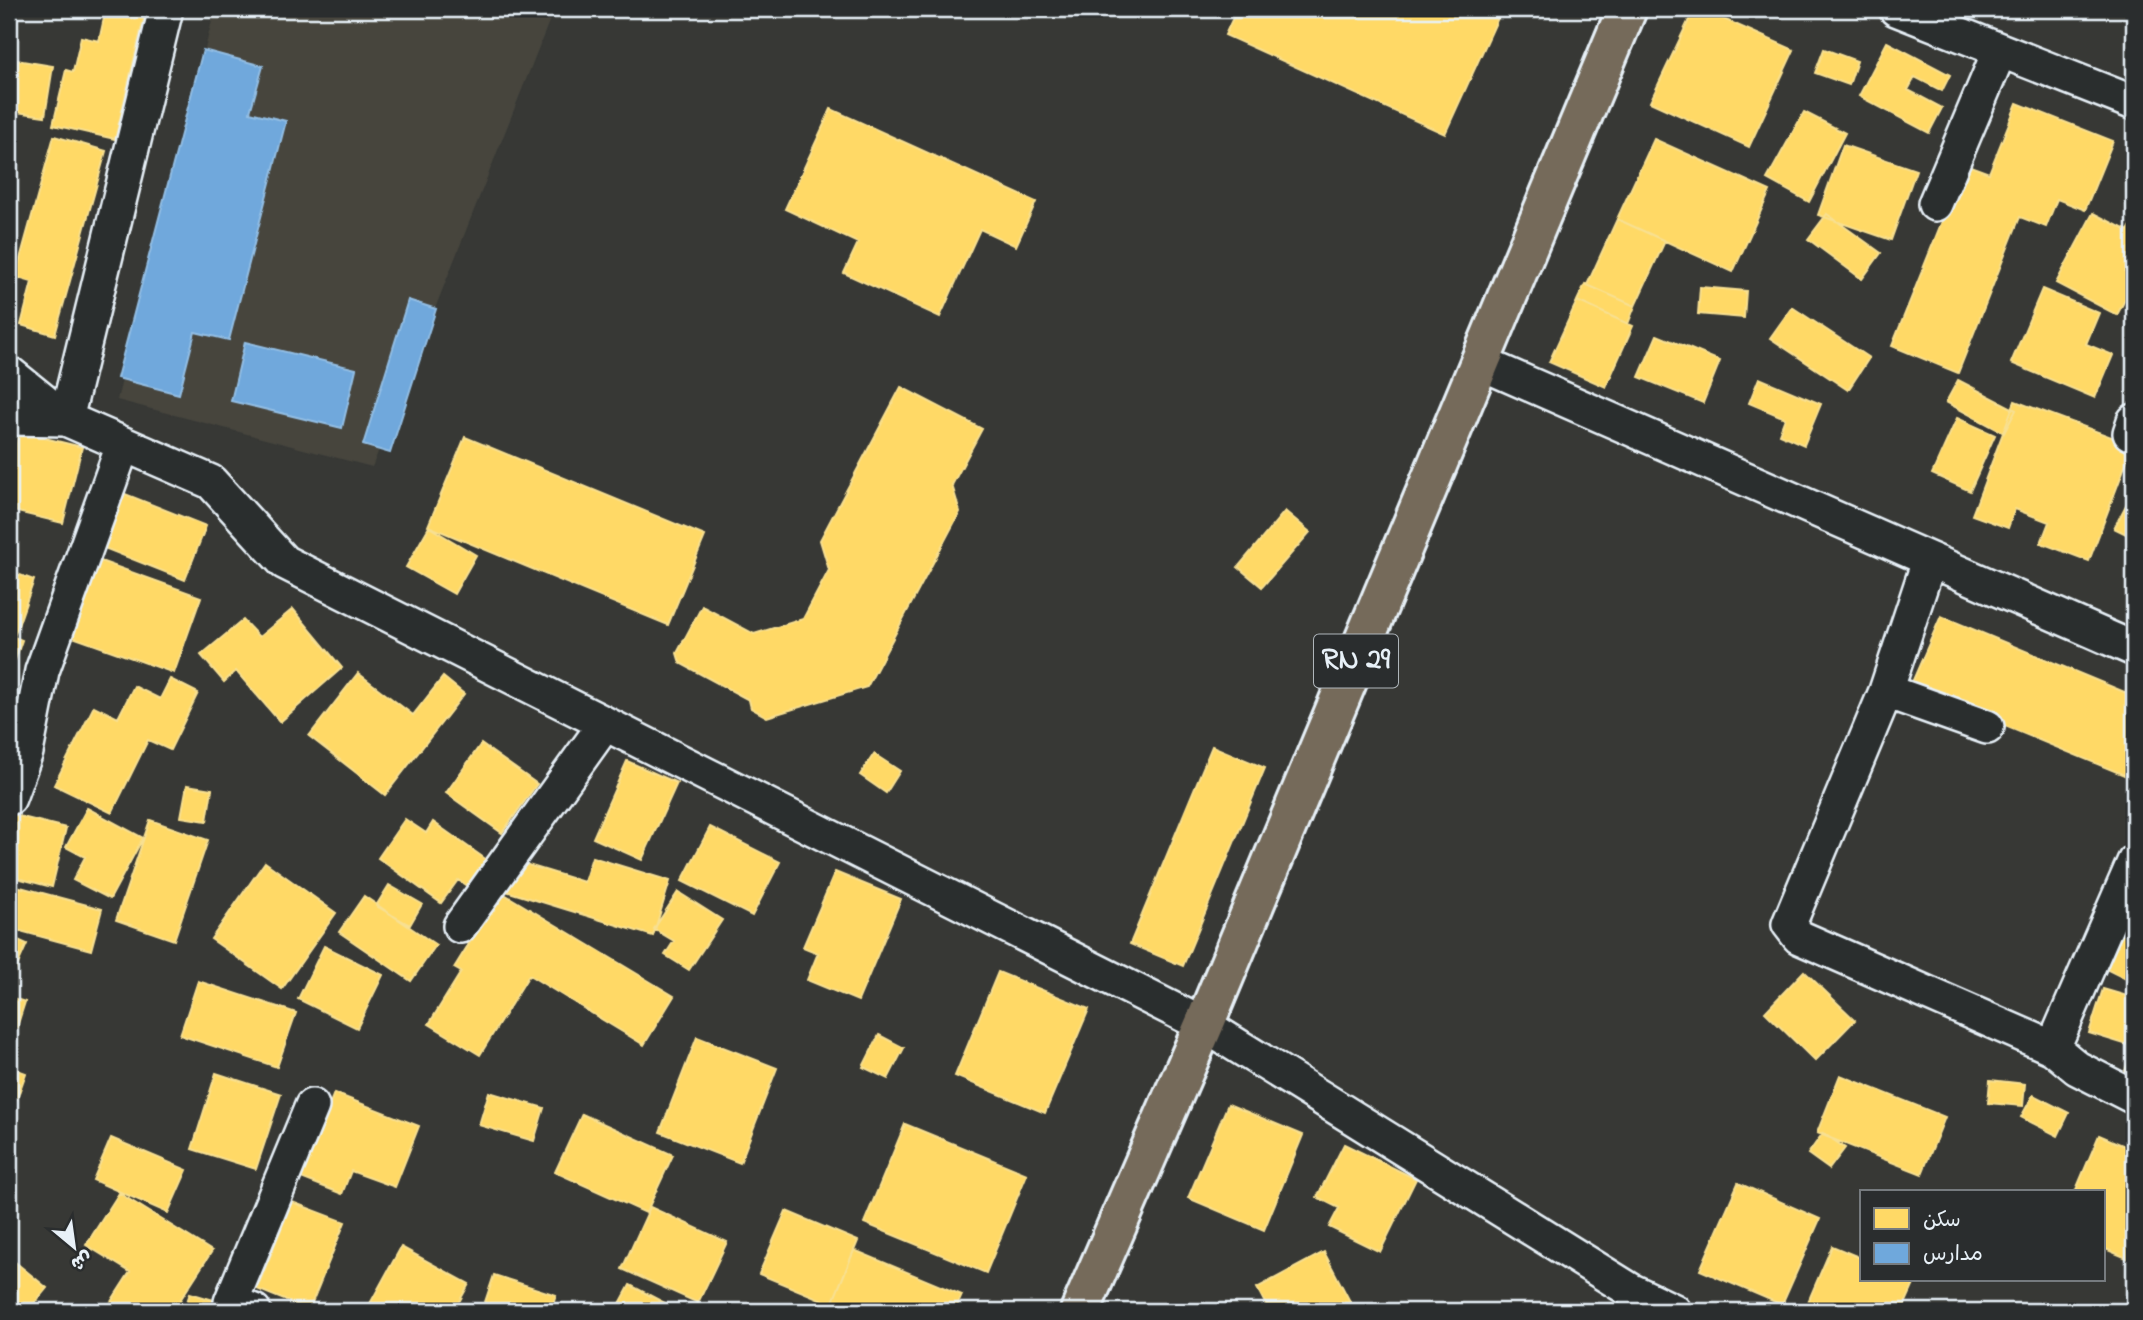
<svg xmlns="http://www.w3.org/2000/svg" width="2143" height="1320" font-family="'Indie Flower','Playpen Sans Arabic',sans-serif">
	<rect width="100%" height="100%" fill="#373835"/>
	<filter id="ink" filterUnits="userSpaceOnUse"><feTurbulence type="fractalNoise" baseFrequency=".0143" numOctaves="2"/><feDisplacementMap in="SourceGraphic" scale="14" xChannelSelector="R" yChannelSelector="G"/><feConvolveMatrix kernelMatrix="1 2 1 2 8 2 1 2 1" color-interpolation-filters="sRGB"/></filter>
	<g filter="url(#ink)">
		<path fill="#46453e" d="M215 9H554L372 467 117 400Z"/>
		<path fill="#ffd966" stroke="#f8e092" stroke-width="2" d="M106 9H146L115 139 53 125 66 70 73 72 81 37 99 41Z
			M1237 9H1502L1445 134 1225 35Z
			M1694 9H1701L1794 50 1749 147 1650 102Z
			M1887 42 1950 75 1942 91 1915 77 1908 90 1942 108 1929 133 1859 96Z
			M1824 49 1857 61 1849 85 1815 73Z
			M10 59 53 66 45 116 9 111Z
			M2017 103 2113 141 2085 210 2057 199 2046 227 2020 217 1958 373 1892 346 1965 164 1989 173Z
			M831 109 1036 202 1016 246 980 229 940 317 844 273 858 243 785 209Z
			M1804 112 1845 133 1809 202 1767 179Z
			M54 136 106 151 55 335 21 325 32 282 15 277Z
			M1654 139 1770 191 1733 272 1617 219Z
			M1843 145 1916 170 1891 240 1818 215Z
			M2093 213 2128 231 2134 220V283L2117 315 2056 283Z
			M1827 214 1881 253 1862 279 1808 239Z
			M1617 219 1665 241 1635 306 1587 285Z
			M1585 284 1635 306 1628 324 1577 301Z
			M1700 287 1746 291 1744 318 1698 314Z
			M2042 289 2099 313 2086 344 2113 355 2095 398 2011 363Z
			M1577 301 1633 326 1606 387 1549 362Z
			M1792 307 1869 358 1848 390 1770 338Z
			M1657 335 1720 361 1703 403 1639 377Z
			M1759 378 1821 404 1804 445 1779 434 1785 418 1749 403Z
			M1958 380 2016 410 2004 433 1946 402Z
			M901 387 982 429 952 485 960 512 867 687 767 717 751 708 749 700 680 663 677 653 702 606 754 634 803 619 829 570 820 540Z
			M2015 401 2133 445 2089 561 2041 543 2049 522 2015 509 2008 528 1972 515Z
			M1957 418 1995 435 1970 491 1932 474Z
			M19 432 82 447 63 523 9 510V472Z
			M465 437 705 536 668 625 428 526Z
			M2134 490V538L2114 528Z
			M120 492 206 526 185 580 99 546Z
			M1285 511 1310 532 1262 587 1238 567Z
			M429 527 476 555 454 594 406 567Z
			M92 558 201 597 174 673 64 634Z
			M9 571 34 580 14 637 22 640 15 660 9 657Z
			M293 609 342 668 280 722 236 671 224 682 201 655 243 620 259 637Z
			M1941 616 2134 696V779L1910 687Z
			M358 673 413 715 443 677 464 694 385 795 309 736Z
			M170 679 198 693 170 750 148 740 112 813 54 785 94 706 118 718 134 686 160 699Z
			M481 744 537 784 502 833 446 793Z
			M1212 746 1265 768 1183 966 1130 944Z
			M874 754 900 771 886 793 860 775Z
			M627 761 677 783 642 860 593 838Z
			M187 785 212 789 207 821 181 817Z
			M87 808 143 838 110 899 73 880 85 857 66 847Z
			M14 815 66 828 52 887 9 876V836Z
			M405 819 426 833 433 822 491 863 473 890 458 880 441 903 378 858Z
			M150 820 208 840 174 940 116 920Z
			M710 827 780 862 752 916 682 881Z
			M592 857 670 881 653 936 506 891 515 861 584 882Z
			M265 862 336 913 282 989 211 939Z
			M835 872 901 899 858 1001 807 980 818 953 803 947Z
			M9 884 102 909 91 950 9 928Z
			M389 885 422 904 410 925 376 906Z
			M501 892 674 996 644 1045 529 975 480 1055 429 1024 461 972 454 968Z
			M678 892 722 920 689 970 665 955 674 941 654 929Z
			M364 896 436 945 411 981 339 932Z
			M2130 919 2134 921V983L2106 969Z
			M9 936 27 944 9 984Z
			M324 946 383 975 357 1028 298 999Z
			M1804 971 1855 1020 1815 1061 1765 1012Z
			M998 972 1089 1009 1045 1113 955 1076Z
			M198 981 296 1013 277 1067 180 1035Z
			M2103 989 2134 998V1047L2089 1033Z
			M9 997 25 1002 14 1036 9 1035Z
			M879 1035 904 1048 888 1079 863 1067Z
			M697 1037 777 1068 740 1163 660 1132Z
			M2132 1049 2134 1050V1078L2124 1075Z
			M9 1067 26 1073 14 1107 9 1105Z
			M216 1073 281 1094 256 1169 192 1149Z
			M1840 1075 1945 1117 1922 1174 1817 1133Z
			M1990 1080 2025 1084 2023 1106 1988 1103Z
			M489 1092 544 1108 534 1141 479 1125Z
			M334 1093 419 1126 395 1187 351 1171 342 1194 301 1178Z
			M2033 1095 2069 1113 2058 1136 2021 1117Z
			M1228 1104 1303 1135 1264 1230 1188 1198Z
			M582 1114 673 1155 646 1213 555 1172Z
			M905 1124 1027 1174 986 1273 864 1223Z
			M1823 1133 1845 1148 1829 1169 1808 1154Z
			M2099 1135 2134 1150V1158L2129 1172 2134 1174V1261L2103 1248V1192H2075Z
			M111 1138 187 1170 168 1213 93 1180Z
			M1344 1144 1416 1179 1380 1252 1329 1227 1339 1208 1317 1197Z
			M1738 1183 1820 1219 1782 1305 1700 1270Z
			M119 1193 212 1251 173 1311H105L130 1272 86 1245Z
			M292 1202 345 1222 309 1310 257 1289Z
			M650 1207 727 1242 698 1303 622 1269Z
			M786 1211 858 1241 832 1304 759 1274Z
			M1832 1246 1861 1258V1280H1911L1915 1282 1902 1311H1830L1808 1302Z
			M401 1247 469 1284 454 1311H366Z
			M854 1250 962 1295 955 1311H850L832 1304Z
			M1324 1252 1355 1311H1269L1257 1288Z
			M9 1257 47 1288 28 1311H9Z
			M494 1275 556 1295 551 1311H482Z
			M630 1285 680 1311H616Z
			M190 1293 240 1308 239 1311H184Z"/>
		<path fill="#6fa8dc" stroke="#93bee4" stroke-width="2" d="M203 50 263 66 250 112 286 121 229 340 195 332 179 394 117 378Z
			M408 300 436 309 390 453 363 445Z
			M245 342 356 369 342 428 231 401Z"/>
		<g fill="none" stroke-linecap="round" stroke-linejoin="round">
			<defs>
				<path id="minor" d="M1896 9 2134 103
					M1935 204 2000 50
					M1481 363 2134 649
					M9 373 66 419 211 482 284 562 1204 1025 1632 1291 1674 1311
					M9 418 66 419 166 9
					M2130 433 2134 421
					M1929 561 1886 691 1789 924 1799 937 2053 1048 2077 1068 2134 1097
					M1886 691 1987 727
					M9 798 26 752 42 671 123 445
					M460 926 605 724
					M2053 1048 2134 862
					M254 1311 231 1302 312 1106"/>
				<path id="primary" d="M1080 1311 1204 1025 1627 9"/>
			</defs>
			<use href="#minor" stroke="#e8f1f8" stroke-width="38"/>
			<use href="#primary" stroke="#e8f1f8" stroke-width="44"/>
			<use href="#minor" stroke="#2a2d2e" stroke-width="33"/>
			<use href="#primary" stroke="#746a5a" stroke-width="38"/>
		</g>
	</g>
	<g text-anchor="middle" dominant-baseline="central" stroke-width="7" stroke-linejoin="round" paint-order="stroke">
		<rect fill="#2a2d2e" stroke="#afb6bb" stroke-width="2" x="1314" y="634.5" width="84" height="53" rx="5"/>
		<g font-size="30" font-weight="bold" fill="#e8f1f8">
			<text x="1356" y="661">RN 29</text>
		</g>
	</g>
	<rect width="2143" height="1320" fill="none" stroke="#2a2d2e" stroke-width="35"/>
	<rect x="18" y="18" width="2108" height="1285" fill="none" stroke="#e8f1f8" stroke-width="2.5" filter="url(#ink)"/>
	<rect x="1860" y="1190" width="245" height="91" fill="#2a2d2e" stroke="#767b7f" stroke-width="2"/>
	<rect x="1874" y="1208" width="35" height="21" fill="#ffd966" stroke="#767b7f" stroke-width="2"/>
	<text x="1923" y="1226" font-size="21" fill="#e8f1f8">سكن</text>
	<rect x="1874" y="1243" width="35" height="21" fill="#6fa8dc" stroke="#767b7f" stroke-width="2"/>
	<text x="1923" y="1260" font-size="21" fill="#e8f1f8">مدارس</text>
	<g transform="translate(74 1247) rotate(151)" stroke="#2a2d2e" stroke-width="5" paint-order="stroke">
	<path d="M0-5L12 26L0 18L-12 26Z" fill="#e8f1f8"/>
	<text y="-10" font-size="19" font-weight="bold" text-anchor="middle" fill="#e8f1f8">ش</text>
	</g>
</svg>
